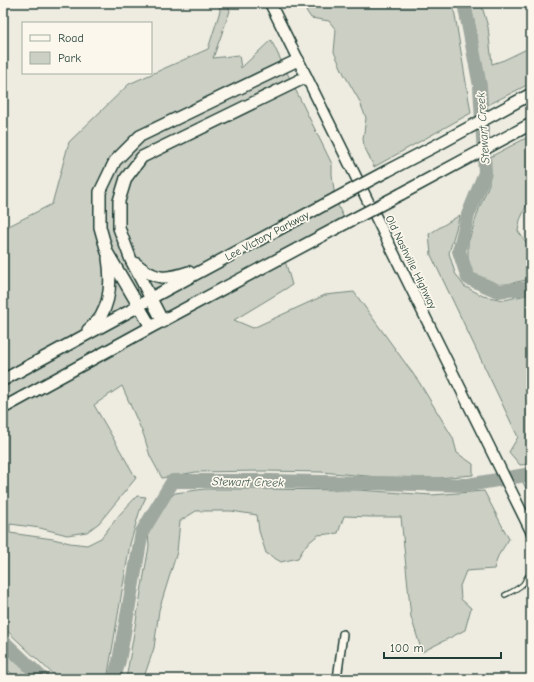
<svg xmlns="http://www.w3.org/2000/svg" width="534" height="682" font-family="'Comic Neue',sans-serif">
	<rect width="100%" height="100%" fill="#eeece1"/>
	<filter id="ink" filterUnits="userSpaceOnUse"><feTurbulence type="fractalNoise" baseFrequency=".025" numOctaves="2"/><feDisplacementMap in="SourceGraphic" scale="8" xChannelSelector="R" yChannelSelector="G"/><feConvolveMatrix kernelMatrix="1 2 1 2 8 2 1 2 1" color-interpolation-filters="sRGB"/></filter>
	<g filter="url(#ink)">
		<path fill="#cbcfc4" stroke="#75867c" d="M219 3H227L230 11 213 58 239 55 241 68 271 40 332 164V174L335 199 346 223 284 257 292 285 234 320 253 328 325 295 354 292 419 382 453 438 457 453 473 464V475L438 478 378 477 321 472 264 471 196 472 162 478 150 456 144 436 122 386 94 405 136 478 99 523 87 532 67 535 40 528 10 524V533L53 539 70 543 87 545 101 538 120 514 137 496 146 497 140 510 130 544 108 674 106 679H58L3 627V229L52 204 69 142 129 84 208 49 220 11Z
			M301 3H453L471 113 374 167 364 146 363 139 366 118 359 100 344 74 334 52 336 30 329 21 311 18Z
			M470 3H481L488 27 492 64 504 60 531 47V83L486 106 476 30Z
			M526 138 531 156 530 198 520 220 518 231 531 249V279L498 286 475 277 468 263V243L479 209 489 184 490 157Z
			M460 215 449 253 455 273 464 286 483 296 504 300 531 294V464L520 465 509 452 518 437 431 255 429 234Z
			M531 480V497L522 481Z
			M205 489H242L358 490 432 495 484 491 509 539 498 556 494 569 466 571 460 586 461 599 471 608 465 630 422 652 411 617 401 517H371L344 516 338 533 318 535 306 545 298 558 281 562 266 553 259 531 257 515 231 511H196L180 521 177 552 159 610 154 648 145 674V679H126L149 546 148 532 162 505 175 493Z
			M3 650 34 679H18L3 666Z"/>
		<g fill="none" stroke-linecap="round" stroke-linejoin="round">
			<path stroke="#9fa89f" stroke-width="14" d="M464 3 480 86 485 173 468 215 459 251 468 278 498 291 531 288
				M3 641 43 679
				M114 679 119 661 142 532 173 481H270L468 485 531 474"/>
			<defs>
				<path id="service" d="M524 583 531 581
					M505 595C511 592 518 589 523 584 526 580 526 576 531 573"/>
				<path id="minor" d="M337 679 343 634"/>
				<path id="secondary" d="M270 3 531 531"/>
				<path id="primary" d="M387 171 437 145 531 94
					M401 194 531 124
					M135 263C155 280 165 280 189 272
					M163 322 131 260 119 228V201L126 178 142 157 306 77
					M151 327 107 252 100 227V192L115 161 140 136 298 60
					M88 330C92 326 98 321 101 316 111 299 111 277 108 258
					M3 380 139 306 151 298 335 199
					M3 408 151 327 346 223"/>
			</defs>
			<use href="#service" stroke="#1f3d34" stroke-width="6"/>
			<use href="#minor" stroke="#1f3d34" stroke-width="10"/>
			<use href="#secondary" stroke="#1f3d34" stroke-width="13"/>
			<use href="#primary" stroke="#1f3d34" stroke-width="14"/>
			<use href="#service" stroke="#fbf7ec" stroke-width="3.5"/>
			<use href="#minor" stroke="#fbf7ec" stroke-width="7"/>
			<use href="#secondary" stroke="#fbf7ec" stroke-width="10"/>
			<use href="#primary" stroke="#fbf7ec" stroke-width="11"/>
			<defs>
				<path id="primary-bridge" d="M335 199 387 171
					M346 223 401 194"/>
			</defs>
			<use href="#primary-bridge" stroke="#1f3d34" stroke-width="14" stroke-linecap="butt"/>
			<use href="#primary-bridge" stroke="#fbf7ec" stroke-width="11"/>
		</g>
	</g>
	<g text-anchor="middle" dominant-baseline="central" stroke-width="3.5" stroke-linejoin="round" paint-order="stroke">
		<g font-size="11" fill="#1f3d34" stroke="#fbf7ec">
			<text transform="translate(267 236) rotate(-28)">Lee Victory Parkway</text>
			<text transform="translate(411 262) rotate(64)">Old Nashville Highway</text>
		</g>
		<g font-size="12" font-style="italic" fill="#455d54" stroke="#fbf7ec">
			<text transform="translate(483 128) rotate(-94)">Stewart Creek</text>
			<text transform="translate(248 482) rotate(1)">Stewart Creek</text>
		</g>
	</g>
	<rect width="534" height="682" fill="none" stroke="#fbf7ec" stroke-width="16"/>
	<rect x="8" y="8" width="518" height="666" fill="none" stroke="#1f3d34" stroke-width="1.5" filter="url(#ink)"/>
	<rect x="22" y="22" width="130" height="52" fill="#fbf7ec" stroke="#a3ada2"/>
	<rect x="30" y="35" width="20" height="6" fill="#fbf7ec" stroke="#a3ada2"/>
	<text x="58" y="42" font-size="12" fill="#1f3d34">Road</text>
	<rect x="30" y="52" width="20" height="12" fill="#cbcfc4" stroke="#a3ada2"/>
	<text x="58" y="62" font-size="12" fill="#1f3d34">Park</text>
	<path d="M384 652v6h117v-6" fill="none" stroke="#1f3d34" stroke-width="2"/>
	<text x="390" y="652" font-size="12" fill="#1f3d34" stroke="#fbf7ec" stroke-width="3" paint-order="stroke">100 m</text>
</svg>
